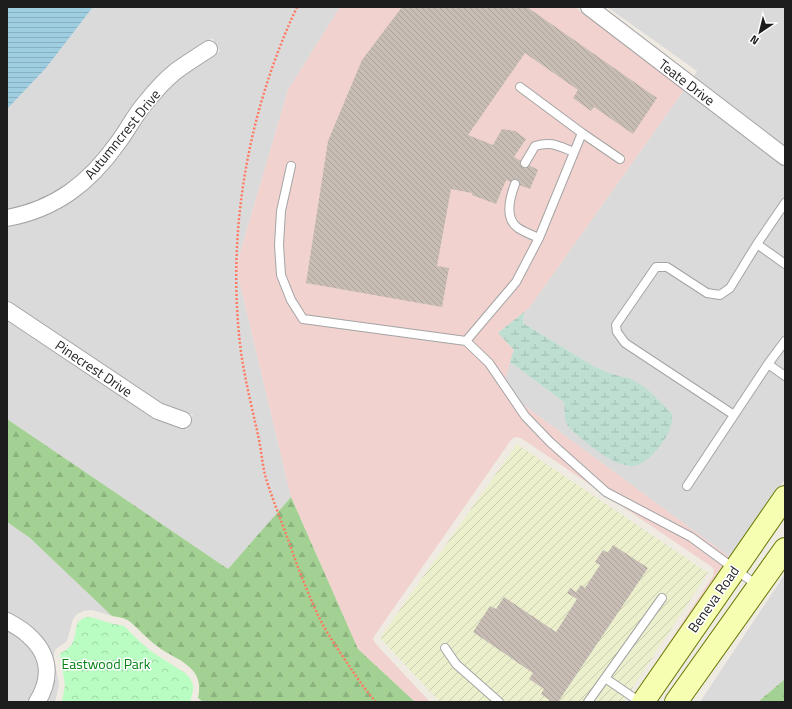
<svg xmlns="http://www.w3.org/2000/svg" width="792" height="709" font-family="'Titillium Web',sans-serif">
	<defs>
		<pattern id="farmland-furrows" width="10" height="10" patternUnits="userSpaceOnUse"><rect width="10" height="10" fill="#ebefcb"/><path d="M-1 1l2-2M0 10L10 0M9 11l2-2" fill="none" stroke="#c9ccae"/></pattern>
		<pattern id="forest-firs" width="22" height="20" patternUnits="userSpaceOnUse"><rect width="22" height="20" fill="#a3d193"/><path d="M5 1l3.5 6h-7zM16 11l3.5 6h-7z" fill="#8cb37e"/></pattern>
		<pattern id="wetland-marsh" width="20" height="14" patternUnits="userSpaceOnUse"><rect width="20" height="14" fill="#bdded1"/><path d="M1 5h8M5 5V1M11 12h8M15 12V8" fill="none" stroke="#a2beb3"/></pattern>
		<pattern id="park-crowns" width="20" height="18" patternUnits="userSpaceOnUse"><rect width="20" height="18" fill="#bafdc3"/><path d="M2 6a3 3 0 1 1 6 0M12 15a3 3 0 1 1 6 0" fill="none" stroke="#9fd8a7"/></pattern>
		<pattern id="water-rules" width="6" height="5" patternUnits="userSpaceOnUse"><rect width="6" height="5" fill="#9fcee0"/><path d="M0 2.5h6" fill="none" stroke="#88b0c0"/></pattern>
		<pattern id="building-back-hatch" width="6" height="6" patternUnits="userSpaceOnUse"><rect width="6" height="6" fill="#c7bdb5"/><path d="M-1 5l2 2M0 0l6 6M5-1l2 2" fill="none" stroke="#aaa29b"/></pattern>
	</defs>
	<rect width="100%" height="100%" fill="#efebe2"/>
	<path fill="#dbdada" d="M93 7H340L288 90 236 267 291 497 228 569 7 419V321L153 418 187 430 193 415 162 404 7 300V227L39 218 54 212 68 204 91 186 103 173 123 149 152 106 181 77 220 51 212 38 171 66 92 163 82 174 62 190 35 203 7 210V109L46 68Z
		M607 7H785V146L694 76 697 71Z
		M684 90 785 167V479L732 559 502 389 510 362 564 402 566 424 577 435 663 442 671 426 672 414 663 406 612 374 595 367 523 323 524 312 529 308Z
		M7 522 30 538 112 616 92 610 84 611 77 614 73 619 67 641 56 649 54 653V658L59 685 55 702H45L53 686 54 680H56L53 659 48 646 43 638 32 627 7 611Z
		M785 574V679L758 702H700Z
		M7 631 22 640 31 650 38 665 39 683 31 697 26 702H7Z"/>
	<path fill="#f1d2cf" d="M340 7H575L684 90 529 308 498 333 514 350 502 389 732 559 632 702H630L713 576 714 570 712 567 521 438 515 437 511 440 375 635 373 639 375 643 430 702H415L358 649 291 497 236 267 288 90Z"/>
	<path fill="url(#farmland-furrows)" d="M517 444 708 573 623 702H440L380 638Z"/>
	<path fill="url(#forest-firs)" d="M7 419 228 569 291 497 358 649 415 702H203L198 698C200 689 200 680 194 672 185 660 168 655 157 646 147 639 139 629 129 621 125 618 118 617 112 616L30 538 7 522Z
		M785 679V702H758Z"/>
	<path fill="url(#wetland-marsh)" d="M524 312 523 323 595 367 612 374 631 379 646 388 672 414C672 418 672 423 671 426 667 440 645 469 629 466 613 463 598 452 586 442 581 438 569 429 566 423 564 418 565 408 564 402L510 362 514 350 498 333Z"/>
	<path fill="url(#park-crowns)" d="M86 617H91L110 623 124 626 137 639 152 652 185 673 190 678 193 685V691L190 702H62L65 685 60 654C64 651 70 648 72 644 79 633 71 623 86 617Z"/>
	<path fill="url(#water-rules)" d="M7 7H93L46 68 7 109Z"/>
	<path fill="url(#building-back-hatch)" d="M402 7H527L657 98 633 134 594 107 591 111 573 98 578 90 525 53 468 135 493 145 502 129 515 131 526 139 514 157 538 170 530 189 506 180 496 204 472 195V193L451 189 437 266 449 268 442 307 306 283 328 141 362 60Z
		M613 545 648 568 558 702H552L541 694 544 689 529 679 533 673 473 632 490 606 496 609 504 597 556 632 577 599 567 593 570 588 576 592 581 585 585 588 600 565 595 562 603 550 608 553Z"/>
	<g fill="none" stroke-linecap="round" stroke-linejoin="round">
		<defs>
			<path id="service" d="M520 87 582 133 539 238 516 282 466 341 489 363 525 416 550 442 606 492 691 537 758 586
				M582 133 620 159
				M525 163 535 146C552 141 558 146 574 152
				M291 166 281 211 279 245 281 275 291 300 303 319 466 341
				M515 184C510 197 504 218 518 228 524 232 532 235 539 238
				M757 244 785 203
				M768 364 785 341
				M734 415 625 343 617 332 616 325 656 267H667L707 293 720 295 730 288 757 244 785 264
				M687 486 768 364 785 376
				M445 648 456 664 499 702
				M605 678 640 702
				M588 702 662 598"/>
			<path id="minor" d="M589 7 785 157
				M7 218C56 209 89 183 117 144 128 130 135 114 147 101 155 91 166 79 176 71 187 63 198 56 209 49
				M7 310 158 411 183 420
				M7 621C14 625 22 629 28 635 50 654 52 678 37 702"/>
			<path id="secondary" d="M643 702 785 497
				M676 702 785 549"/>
		</defs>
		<use href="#service" stroke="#a4a4a4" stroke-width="10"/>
		<use href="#minor" stroke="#a4a4a4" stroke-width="18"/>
		<use href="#secondary" stroke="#657700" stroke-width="24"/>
		<path stroke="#ff7a62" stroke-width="2.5" stroke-dasharray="2 2" stroke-linecap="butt" d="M297 7C247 113 226 236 241 352 245 380 252 408 258 435 261 448 262 462 265 475 272 499 282 522 290 545 298 568 307 591 317 613 326 633 340 652 352 670 359 681 367 692 376 702"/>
		<use href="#service" stroke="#fff" stroke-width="8"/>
		<use href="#minor" stroke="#fff" stroke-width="16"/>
		<use href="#secondary" stroke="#f6feb1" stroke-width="22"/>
	</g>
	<g text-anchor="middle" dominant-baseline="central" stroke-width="3" stroke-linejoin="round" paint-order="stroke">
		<g font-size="14" fill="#1d1d1d" stroke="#fff">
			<text transform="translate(687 82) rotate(37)">Teate Drive</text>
			<text transform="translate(122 134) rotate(-51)">Autumncrest Drive</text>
			<text transform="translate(94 368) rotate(34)">Pinecrest Drive</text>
			<text transform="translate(713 599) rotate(-55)">Beneva Road</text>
		</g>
		<g font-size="14" fill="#048214" stroke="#fff">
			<text x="106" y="663">Eastwood Park</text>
		</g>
	</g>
	<rect width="792" height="709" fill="none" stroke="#1d1d1d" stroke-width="16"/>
	<g transform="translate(760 32) rotate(215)" stroke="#ffffff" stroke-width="3" paint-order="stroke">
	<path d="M0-3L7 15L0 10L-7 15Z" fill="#1d1d1d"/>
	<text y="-6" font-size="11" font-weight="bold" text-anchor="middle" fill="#1d1d1d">N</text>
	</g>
</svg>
